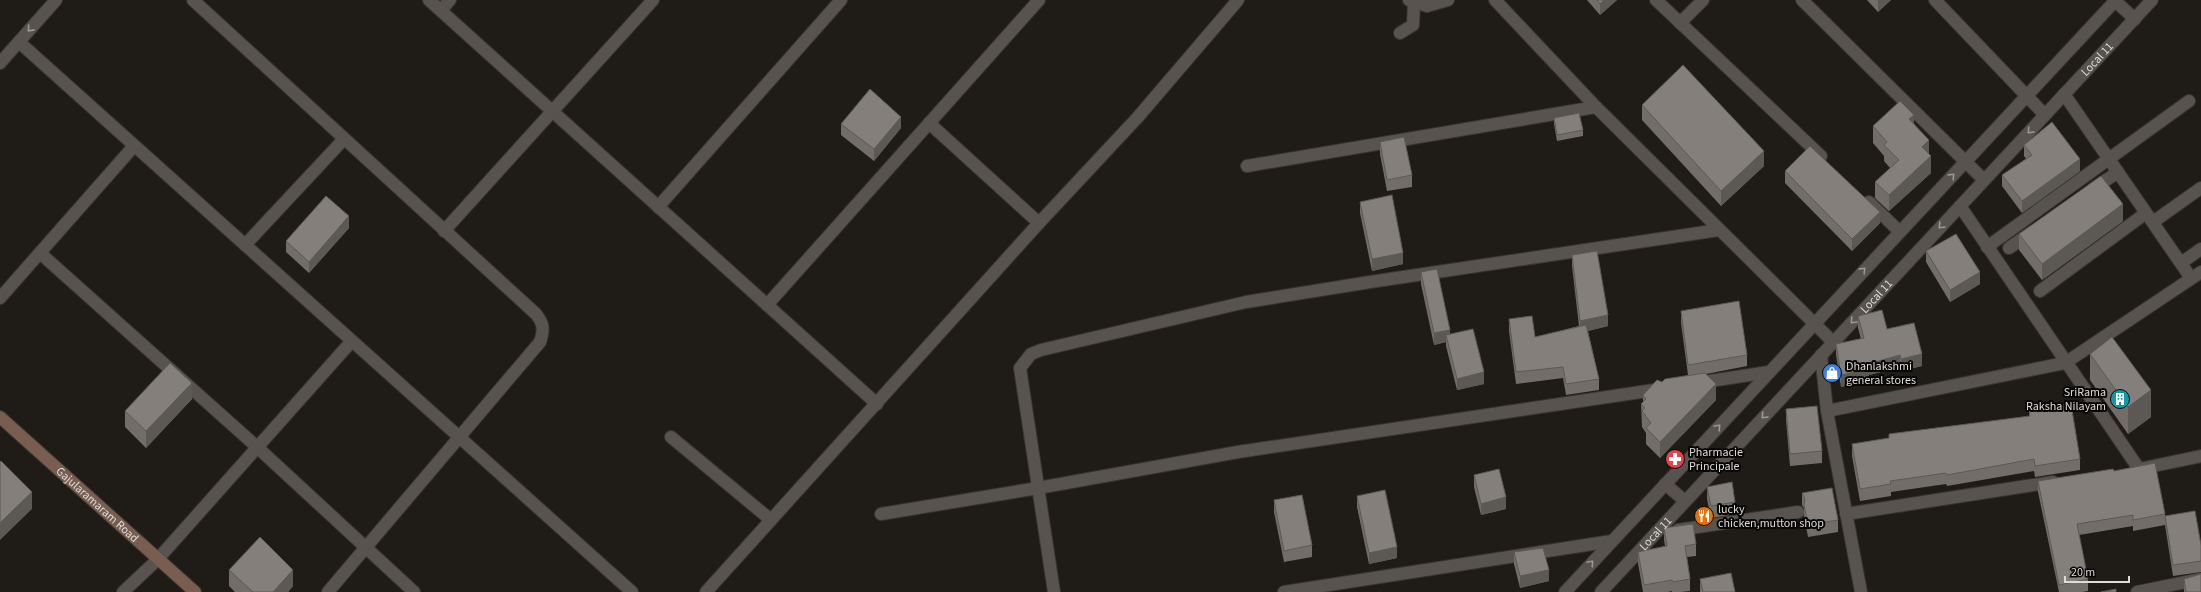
<svg xmlns="http://www.w3.org/2000/svg" width="2201" height="592" font-family="'Source Sans 3',sans-serif">
	<rect width="100%" height="100%" fill="#1f1b17"/>
	<g fill="none" stroke-linecap="round" stroke-linejoin="round">
		<defs>
			<g id="minor">
				<path d="M193 0 536 314C544 324 544 330 540 342L328 592"/>
				<path d="M429 0 877 404"/>
				<path d="M1409 0 1427 6 1448 0"/>
				<path d="M1495 0 1596 107 1833 342"/>
				<path d="M1656 0 1821 156"/>
				<path d="M1802 0 1984 180"/>
				<path d="M1935 0 2045 115"/>
				<path d="M2115 1 2135 19"/>
				<path d="M441 10 450 0"/>
				<path d="M1680 23 1703 0"/>
				<path d="M1400 33 1413 25 1414 3"/>
				<path d="M19 42 632 592"/>
				<path d="M2064 94 2191 278"/>
				<path d="M929 123 1039 223"/>
				<path d="M1247 166 1596 107"/>
				<path d="M2093 189 2118 172"/>
				<path d="M1869 202 1899 231"/>
				<path d="M1960 206 2139 469 2201 456"/>
				<path d="M658 207 841 0"/>
				<path d="M2153 222 2201 188"/>
				<path d="M444 231 653 0"/>
				<path d="M245 245 344 139"/>
				<path d="M1987 247 2189 101"/>
				<path d="M2009 248 2032 232"/>
				<path d="M40 253 257 447 414 592"/>
				<path d="M2181 263 2201 249"/>
				<path d="M2040 291 2146 213"/>
				<path d="M0 298 134 146"/>
				<path d="M767 305 1039 0"/>
				<path d="M1821 355 1827 411 1861 592"/>
				<path d="M1697 383 1769 372"/>
				<path d="M1827 411 2065 363 2201 272"/>
				<path d="M671 437 771 520"/>
				<path d="M1665 484 1685 501"/>
				<path d="M881 514 1038 488 1238 452 1661 389"/>
				<path d="M1846 514 2053 482"/>
				<path d="M1678 530 1798 512"/>
				<path d="M123 592 157 560 351 342"/>
				<path d="M706 592 1039 223 1138 117 1238 0"/>
				<path d="M1054 592 1020 368 1031 354 1041 350 1246 302 1370 282 1719 230"/>
				<path d="M1284 592 1612 541"/>
				<path d="M1565 592 2116 0"/>
				<path id="s1" d="M1601 592 2152 0"/>
				<path d="M2137 592 2201 579"/>
			</g>
			<path id="tertiary" d="M0 63 56 0"/>
			<g id="secondary">
				<path id="s2" d="M0 417 195 592"/>
			</g>
		</defs>
		<use href="#minor" stroke="#383533" stroke-width="14"/>
		<use href="#tertiary" stroke="#383533" stroke-width="14"/>
		<use href="#secondary" stroke="#383533" stroke-width="14"/>
		<use href="#minor" stroke="#58534f" stroke-width="12"/>
		<use href="#tertiary" stroke="#58534f" stroke-width="12"/>
		<use href="#secondary" stroke="#795e4f" stroke-width="12"/>
	</g>
	<path fill="#726d69" d="M1587 0H1617L1600 15Z
		M1867 0H1891L1878 12Z
		M1642 105 1764 166 1721 206 1642 120Z
		M1554 118 1583 130V136L1557 141 1554 124Z
		M1914 123 1929 155 1931 173 1889 211 1875 198V182L1890 168 1884 161V156L1873 143V126Z
		M841 124 901 128 874 161 841 135Z
		M1380 142 1412 175V187L1387 191 1380 154Z
		M2024 145 2080 171 2022 213 2002 186V175L2026 159 2024 156Z
		M1785 171 1880 223 1852 251 1785 183Z
		M1360 202 1403 264 1372 271 1360 213Z
		M2123 221 2042 280 2019 250V234Z
		M349 228 309 273 286 252V241Z
		M1926 251 1980 284 1950 302 1926 262Z
		M1572 255 1608 326 1588 331 1599 379V390L1566 395 1563 378 1516 384 1509 331V319L1535 337 1579 326 1572 266Z
		M1421 272 1450 334 1484 384 1457 390 1446 346V342L1434 345 1421 284Z
		M1681 311 1747 355V366L1706 374 1716 400 1660 458 1646 444V433L1642 427 1641 404 1643 403V395L1662 382 1688 375 1681 323Z
		M1858 316 1887 329 1922 366 1901 371 1900 367 1869 375V380L1841 387 1836 355V344L1861 339 1858 328Z
		M2090 354 2151 417 2128 434 2090 380Z
		M192 399 146 448 125 427V411Z
		M1786 409 1822 451V463L1790 466 1786 420Z
		M2029 411 2080 459V470L2035 477 2034 471 1947 486 1946 484 1891 492V496L1860 501 1852 456V444L1889 438V434L2029 417Z
		M2114 471 2165 514V516L2201 545V572L2173 576 2165 525 2133 531V526L2079 535 2088 579V591L2082 592H2059L2038 492V481Z
		M1474 475 1506 509 1481 515 1474 487Z
		M1707 487 1735 502V514L1711 518 1707 499Z
		M1802 493 1838 520V532L1808 537 1804 516V508L1802 505Z
		M1357 496 1397 558 1369 564 1357 507Z
		M1274 500 1312 545V557L1284 562 1274 512Z
		M1664 528 1696 544V556L1687 557 1690 579V591L1681 592H1672V591L1668 592H1643L1638 563V552L1665 546 1664 540Z
		M1514 552 1549 581 1520 588 1514 564Z
		M229 570 293 586 288 592H235L229 586Z
		M1700 579 1735 592H1700Z
		M2184 579 2201 592H2184Z"/>
	<path fill="#5c5955" d="M1604 0H1617L1600 15V4Z
		M1878 0H1891L1878 12Z
		M1914 115V132L1909 119Z
		M901 117V128L874 161V149Z
		M1929 140V156L1922 147Z
		M1764 151V166L1721 206V191Z
		M1931 156V173L1889 211V195Z
		M2080 159V171L2022 213V201Z
		M2123 204V221L2042 280V264Z
		M1880 212V223L1852 251V239Z
		M349 216V228L309 273V262Z
		M1403 253V264L1372 271V259Z
		M1980 272V284L1950 302V290Z
		M1608 315V326L1580 333V321Z
		M1450 330V341L1446 335V342L1434 345V333Z
		M1922 354V366L1901 371V359Z
		M1900 355V367L1869 375V380L1841 387V375L1868 364Z
		M1484 372V384L1457 390V379Z
		M192 383V399L146 448V431Z
		M1716 384V400L1660 458V442Z
		M2151 390V417L2128 434V407Z
		M32 492V509L0 540V523Z
		M1506 497V509L1481 515V504Z
		M1397 547V558L1369 564V553Z
		M293 570V586L288 592H273Z
		M1549 570V581L1520 588V576Z"/>
	<path fill="#847f7a" stroke="#5c5955" d="M1597 0H1604L1600 4Z
		M1683 65 1764 151 1721 191 1642 105Z
		M870 89 901 117 874 149 841 124Z
		M1900 101 1914 115 1909 119 1929 140 1922 147 1931 156 1889 195 1875 182 1899 160 1884 145 1887 142 1873 126Z
		M1579 113 1583 130 1557 135 1554 118Z
		M2052 122 2080 159 2022 201 2002 175 2032 155 2024 145Z
		M1404 137 1412 175 1387 180 1380 142Z
		M1810 146 1880 212 1852 239 1785 171Z
		M2101 176 2123 204 2042 264 2019 234Z
		M1392 195 1403 253 1372 259 1360 202Z
		M326 196 349 216 309 262 286 241Z
		M1956 234 1980 272 1950 290 1926 251Z
		M1597 251 1608 315 1580 321 1572 255Z
		M1437 269 1450 330 1434 333 1421 272Z
		M1739 301 1747 355 1688 365 1681 311Z
		M1882 310 1887 329 1914 323 1922 354 1901 359 1900 355 1868 364 1869 369 1841 375 1836 344 1864 338 1858 316Z
		M1532 316 1535 337 1586 325 1599 379 1566 384 1563 367 1516 372 1509 319Z
		M1473 329 1484 372 1457 379 1446 335Z
		M2112 337 2151 390 2128 407 2090 354Z
		M170 363 192 383 146 431 125 411Z
		M1705 373 1716 384 1660 442 1646 428 1651 423 1642 411 1645 408 1641 404 1646 399 1643 395 1657 380 1662 382 1665 379Z
		M2071 404 2080 459 2035 466 2034 459 1947 475 1946 473 1890 481 1891 484 1860 489 1852 444 1889 438V434L2030 416 2029 411Z
		M1817 406 1822 451 1790 454 1786 409Z
		M1 461 32 492 0 523V462Z
		M2155 463 2165 514 2133 520V515L2077 524 2088 579 2059 585 2038 481 2113 469 2114 471Z
		M1499 469 1506 497 1481 504 1474 475Z
		M1732 482 1735 502 1711 506 1707 487Z
		M1832 488 1838 520 1808 525 1804 505 1805 499 1802 493Z
		M1385 490 1397 547 1369 553 1357 496Z
		M1302 495 1312 545 1284 551 1274 500Z
		M2195 511 2201 545V561L2173 565 2165 516Z
		M1693 524 1696 544 1685 546 1690 579 1673 582 1672 580 1644 585 1638 552 1667 546 1664 528Z
		M260 537 293 570 273 592H253L229 570Z
		M1543 548 1549 570 1520 576 1514 552Z
		M1731 573 1735 592H1703L1700 579Z
		M2201 574V592H2186L2184 579Z
		M2116 589V592H2101Z"/>
	<defs><path id="oneway-chevron" d="M-2-3.5L2.5 0L-2 3.5" fill="none" stroke-width="1.6" stroke-linecap="round" stroke-linejoin="round"/></defs>
	<g stroke="#9b9894">
		<use href="#oneway-chevron" transform="translate(30 29) rotate(132)"/>
		<use href="#oneway-chevron" transform="translate(2030 131) rotate(133)"/>
		<use href="#oneway-chevron" transform="translate(1952 176) rotate(-46)"/>
		<use href="#oneway-chevron" transform="translate(1941 226) rotate(133)"/>
		<use href="#oneway-chevron" transform="translate(1863 270) rotate(-47)"/>
		<use href="#oneway-chevron" transform="translate(1853 321) rotate(133)"/>
		<use href="#oneway-chevron" transform="translate(1764 416) rotate(133)"/>
		<use href="#oneway-chevron" transform="translate(1718 427) rotate(-47)"/>
		<use href="#oneway-chevron" transform="translate(1591 563) rotate(-47)"/>
	</g>
	<defs>
		<symbol id="shop-disc" viewBox="-11 -11 22 22"><circle r="9.5" fill="#3f7fe0" stroke="#080605"/><path d="M-5-2.5h2.3a2.7 3.5 0 0 1 5.4 0H5L5.5 6h-11ZM-1.5-2.5h3a1.5 2.3 0 0 0-3 0Z" fill="#fff"/></symbol>
		<symbol id="building-disc" viewBox="-11 -11 22 22"><circle r="9.5" fill="#0f9aa8" stroke="#080605"/><path d="M-4-6H4V6H1V3H-1V6H-4ZM-2.5-4.3h1.7v1.8h-1.7ZM.8-4.3h1.7v1.8H.8ZM-2.5-1h1.7V.8h-1.7ZM.8-1h1.7V.8H.8Z" fill="#fff"/></symbol>
		<symbol id="pharmacy-disc" viewBox="-11 -11 22 22"><circle r="9.5" fill="#e0444e" stroke="#080605"/><path d="M-2-6h4v4h4v4h-4v4h-4v-4h-4v-4h4Z" fill="#fff"/></symbol>
		<symbol id="restaurant-disc" viewBox="-11 -11 22 22"><circle r="9.5" fill="#e8710a" stroke="#080605"/><path d="M-5-6h1v4h1v-4h1v4h1v-4h1v5L-1.5 .5V6h-2V.5L-5-1ZM5-6V6H3V1.5H1.5Q1.5-4 5-6Z" fill="#fff"/></symbol>
	</defs>
	<g fill-rule="evenodd">
		<use href="#shop-disc" x="1821" y="362" width="22" height="22"/>
		<use href="#building-disc" x="2109" y="388" width="22" height="22"/>
		<use href="#pharmacy-disc" x="1664" y="448" width="22" height="22"/>
		<use href="#restaurant-disc" x="1693" y="505" width="22" height="22"/>
	</g>
	<g text-anchor="middle" dominant-baseline="central" stroke-width="4" stroke-linejoin="round" paint-order="stroke">
		<g font-size="12" fill="#dedcd9" stroke="#080605">
			<text stroke="none"><textPath href="#s1" startOffset="728">Local 11</textPath></text>
			<text stroke="none"><textPath href="#s1" startOffset="404">Local 11</textPath></text>
			<text stroke="none"><textPath href="#s2" startOffset="131">Gajularamaram Road</textPath></text>
			<text stroke="none"><textPath href="#s1" startOffset="80">Local 11</textPath></text>
		</g>
		<g font-size="12" fill="#dedcd9" stroke="#080605" text-anchor="start">
			<text x="1846" y="366">Dhanlakshmi<tspan x="1846" dy="14">general stores</tspan></text>
			<text x="2106" y="392" text-anchor="end">SriRama<tspan x="2106" dy="14">Raksha Nilayam</tspan></text>
			<text x="1689" y="452">Pharmacie<tspan x="1689" dy="14">Principale</tspan></text>
			<text x="1718" y="509">lucky<tspan x="1718" dy="14">chicken,mutton shop</tspan></text>
		</g>
	</g>
	<path d="M2065 576v6h64v-6" fill="none" stroke="#dedcd9" stroke-width="2"/>
	<text x="2071" y="576" font-size="12" fill="#dedcd9" stroke="#080605" stroke-width="3" paint-order="stroke">20 m</text>
</svg>
